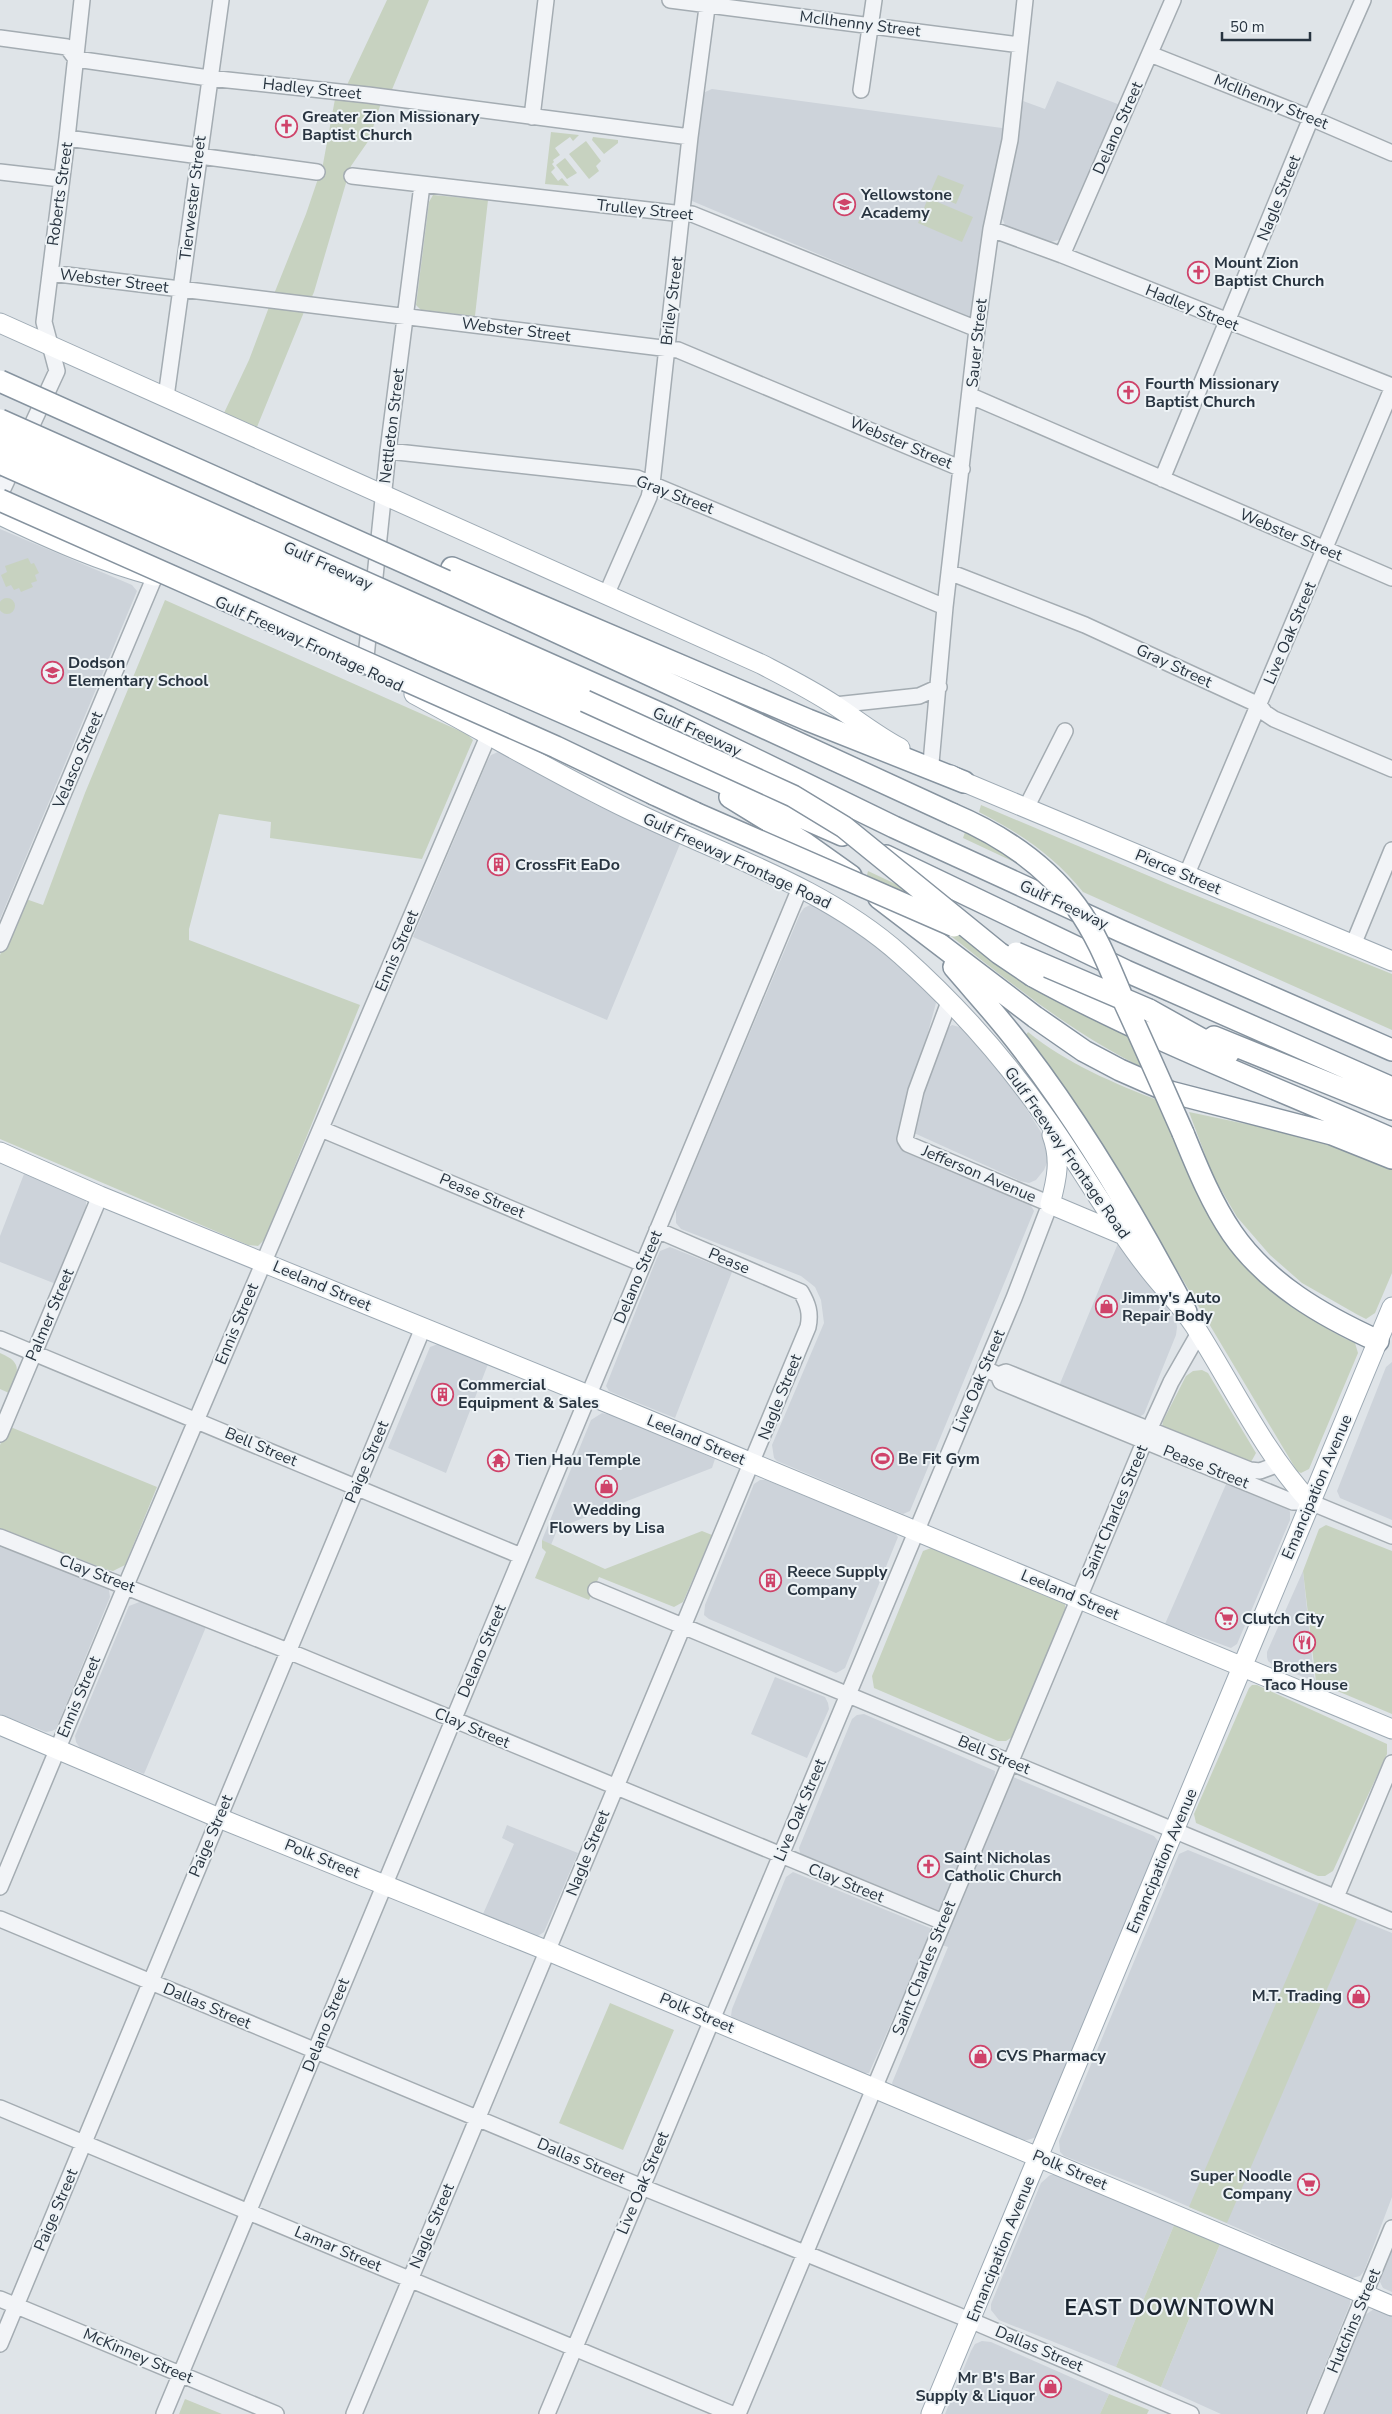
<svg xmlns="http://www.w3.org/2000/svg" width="1392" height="2414" font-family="'Nunito Sans',sans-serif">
	<rect width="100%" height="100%" fill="#dfe4e8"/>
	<path fill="#cdd3da" d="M1057 81 1123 106 1062 239 1047 243 1005 225 1000 213 1023 101 1045 109Z
		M712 89 1002 128 1006 132 975 314 970 317 965 316 692 201 690 196 701 101 705 92Z
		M0 529 132 585 137 591 0 919Z
		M498 752 507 754 592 803 680 844 607 1020 413 937 487 762 491 755Z
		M810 905 818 907 867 939 897 963 933 997 936 1003 906 1113 900 1148 1030 1204 1034 1211 910 1511 903 1514 777 1461 774 1458 772 1445 824 1323 821 1300 815 1287 801 1276 681 1229 676 1223V1209L732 1075 800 914 804 908Z
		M952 1025 963 1028 1010 1083 1046 1140 1048 1160 1044 1170 1036 1180 1029 1183 1020 1181 914 1133 912 1128 945 1030Z
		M24 1174 86 1199V1213L56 1284 0 1262V1236Z
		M1119 1241 1126 1246 1176 1321 1177 1327 1176 1335 1144 1414 1139 1417 1131 1416 1059 1386Z
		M670 1247 732 1272 675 1418 618 1395 609 1391 606 1386 656 1260 660 1251Z
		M438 1344 488 1364 446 1473 388 1448 430 1347Z
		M1392 1362V1520L1340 1498 1337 1491 1386 1367Z
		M602 1413 616 1416 715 1459 712 1468 558 1528 551 1545 542 1540 591 1420Z
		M760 1480H766L895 1533 898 1537 845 1668 840 1671 836 1673 709 1619 704 1615 705 1605 754 1484Z
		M1227 1482 1288 1507 1290 1512V1520L1237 1644 1231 1648 1165 1624Z
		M0 1547 103 1583 109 1590 110 1597 56 1729 52 1731 46 1732 0 1714Z
		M1303 1571 1314 1676 1316 1682 1273 1665 1268 1661 1267 1657V1652Z
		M142 1601 206 1627 144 1774 80 1748 76 1742 75 1736 129 1606Z
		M775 1677 825 1697 828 1703 829 1709 807 1758 751 1734Z
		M864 1714 995 1771 994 1784 943 1907 938 1911H930L805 1857 800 1853 799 1848 852 1719 857 1715Z
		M1013 1777 1154 1836 1158 1841 1157 1848 1040 2132 1034 2138 1027 2140H1018L894 2087 892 2083 948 1947 942 1945Z
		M507 1825 578 1853 544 1932 538 1936H532L483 1914 514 1844 502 1838Z
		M1188 1850 1392 1933V2197L1364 2271 1360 2276 1352 2278 1155 2192 1064 2156 1060 2152 1059 2141 1179 1854Z
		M793 1872 930 1928 931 1933 869 2073H861L735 2020 731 2016 732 2009 786 1877Z
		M1050 2175H1058L1174 2225 1116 2367 999 2320 991 2310V2304L1041 2183Z
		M1220 2244 1350 2299V2304L1305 2414H1221L1161 2387Z
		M1392 2246V2292L1383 2288 1380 2282 1383 2268Z
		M1374 2309 1392 2316V2414H1325L1365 2315Z
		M982 2341 991 2342 1109 2394 1100 2414H945L971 2351 975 2344Z"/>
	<path fill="#c7d2c0" d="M387 0H429L391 92 347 85Z
		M335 99 381 103 369 140 351 166 314 292 310 301 274 294 306 214 323 164Z
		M551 132 579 135 573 141 570 137 555 148 560 155 553 160 554 162 552 164 555 168 551 172 558 181 562 178 569 186 545 184Z
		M593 137 618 140V143L604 154 592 140Z
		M586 141 601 161 596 166 599 171 589 179 569 154Z
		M565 158 577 173 567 179 556 165Z
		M938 175 964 185 956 204 930 193Z
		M433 195 488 200 475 316 421 310 416 305 429 202Z
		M928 198 973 217 962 242 918 223Z
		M269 307 304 312 257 427 224 413 249 360Z
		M28 558 31 564 34 563 39 573 35 575 37 581 31 583 33 587 21 592 19 588 14 590 11 585 6 587 1 575 7 572 5 566Z
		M-1 606a8 8 0 1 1 16 0a8 8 0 1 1-16 0Z
		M165 600 467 734 473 740 422 859 270 838 271 822 219 814 189 929V940L360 1005 265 1239 258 1246 248 1245 0 1139V955L23 898 43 905 85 793Z
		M981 805 1175 887 1392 974V1030L1083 892C1053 855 1021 834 979 812Z
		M966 829 1029 869 963 838Z
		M868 871 919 895 1128 1029 1146 1069C1042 1020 962 937 867 875Z
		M1028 1032C1066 1063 1115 1084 1160 1101 1177 1142 1191 1186 1213 1224 1239 1268 1308 1323 1355 1343L1358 1353 1309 1469 1301 1473 1297 1471 1162 1245 1024 1038Z
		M1189 1112 1303 1136 1342 1147 1392 1168V1273L1375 1313 1366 1319 1358 1315 1302 1283 1270 1255 1237 1217 1213 1176Z
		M0 1353C24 1363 18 1372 9 1393L0 1389Z
		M1202 1370 1208 1373 1256 1453 1251 1462 1247 1463 1162 1427 1163 1421 1186 1376 1193 1371Z
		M8 1426 157 1487 125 1565 113 1571 105 1569 0 1528V1445Z
		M1326 1525 1392 1551V1714L1316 1682 1303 1571 1319 1529Z
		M702 1531 712 1535 683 1602 674 1607 599 1577 589 1600 535 1578 546 1552 542 1548V1540L605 1569Z
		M931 1548 1065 1604V1615L1015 1735 1006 1741H998L874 1688 872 1676 923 1551Z
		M1252 1685H1257L1387 1744V1754L1333 1871 1325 1876H1318L1196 1823 1194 1814 1249 1688Z
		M1319 1903 1357 1919 1227 2223 1189 2207Z
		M610 2003 674 2030 623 2150 559 2123Z
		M1174 2225 1220 2244 1161 2387 1116 2367Z
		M1109 2394 1149 2410 1147 2414H1100Z
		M185 2399 222 2414H179Z"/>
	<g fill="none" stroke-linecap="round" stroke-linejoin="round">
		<defs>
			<path id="minor" d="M670 0 1020 45
				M0 38 67 47 76 59 209 78 368 95 690 137
				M1150 54 1311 118 1392 153
				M861 90 874 0
				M532 117 546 0
				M67 138 317 172
				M0 172 61 179
				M352 176 683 214H692L977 329
				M991 229 1062 255 1392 386
				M1062 255 1173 0
				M50 273 678 350 962 469
				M971 396 1392 578
				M166 397 221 0
				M25 440 57 371 44 322 67 138 82 0
				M388 451 637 478 945 607
				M1162 479 1311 118 1363 0
				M0 495 16 461
				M949 572 1085 625 1259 705 1265 713 1274 719 1392 769
				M607 593 649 497 652 484 690 137 708 0
				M373 596 388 451 422 185
				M365 667 370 618
				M835 705 919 696 939 687
				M931 763 945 607 977 329 991 229 1010 140 1025 0
				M1026 808 1065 731
				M1186 876 1392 389
				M0 944 155 576
				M1353 945 1392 850
				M321 1129 643 1264
				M0 1339 521 1556
				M992 1372 998 1375 1006 1372 1250 1470 1260 1471 1279 1464
				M998 1375 1001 1382 1293 1502H1310L1392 1536
				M0 1434 100 1196
				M0 1537 288 1651 943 1922
				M596 1590 1392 1921
				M0 1887 126 1585 489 734
				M1336 1897 1392 1763
				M0 1919 642 2187 972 2321 1191 2414
				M0 2108 732 2414
				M0 2299 276 2414
				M0 2344 423 1328
				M164 2414 800 888
				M354 2414 808 1327C811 1313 808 1304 801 1292L657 1230
				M547 2414 1014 1298 1050 1204 908 1144 905 1139 916 1091 949 1002
				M738 2414 1150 1428 1171 1382 1199 1333
				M1315 2414 1392 2228"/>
			<path id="major" d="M0 323 761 664C786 677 812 690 836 706 857 720 877 736 900 748
				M0 515C50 539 101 562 155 576
				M414 694C485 732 555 774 628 809 720 854 824 886 901 955 955 1003 1005 1059 1046 1118 1081 1167 1110 1220 1147 1267 1162 1287 1180 1304 1194 1325 1232 1384 1262 1450 1310 1502
				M951 775 964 782 1392 961
				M1052 1135C1061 1159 1057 1179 1050 1204L1126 1236
				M0 1152 100 1196 603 1401 1392 1729
				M0 1725 219 1818 548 1951 1392 2306
				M931 2414 1392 1307"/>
			<path id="highway" d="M452 568 808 720 964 782
				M446 581 952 814
				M436 614 668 717 894 827 1121 931 1392 1050
				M429 632 585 701
				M421 650 842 835
				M654 794 695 813
				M730 797 806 844 851 876
				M886 856 1126 971 1392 1088
				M879 898 1035 1017 1084 1051 1120 1070 1170 1092 1332 1134 1392 1158
				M954 967C977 994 1001 1020 1022 1048 1085 1130 1138 1221 1186 1312
				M1033 976C1148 1039 1272 1086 1392 1139
				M1149 1010 1228 1054
				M1214 1037 1392 1109
				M1183 1133C1197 1167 1211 1202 1232 1233 1267 1284 1323 1316 1378 1341"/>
		</defs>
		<use href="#minor" stroke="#a4acb2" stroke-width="18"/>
		<use href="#major" stroke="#9eaab4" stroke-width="21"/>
		<use href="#highway" stroke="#86939f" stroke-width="24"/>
		<use href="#minor" stroke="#f2f4f7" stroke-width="15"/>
		<use href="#major" stroke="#fff" stroke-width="19"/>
		<use href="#highway" stroke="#fff" stroke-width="21"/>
		<defs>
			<path id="highway-bridge" d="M0 381 446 581
				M0 420 436 614
				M0 441 429 632
				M0 463 421 650
				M0 500 556 747 654 794
				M585 701 793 796 844 827 999 953 1033 976
				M695 813 954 926
				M952 814C999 834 1045 864 1076 906 1096 933 1109 966 1122 997 1143 1042 1163 1088 1183 1133
				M1016 953 1149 1010"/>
		</defs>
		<use href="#highway-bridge" stroke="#86939f" stroke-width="24" stroke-linecap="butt"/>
		<use href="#highway-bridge" stroke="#fff" stroke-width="21"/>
	</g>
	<defs>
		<symbol id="church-ring" viewBox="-11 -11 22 22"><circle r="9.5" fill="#eef3f6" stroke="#cf436a" stroke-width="1.5"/><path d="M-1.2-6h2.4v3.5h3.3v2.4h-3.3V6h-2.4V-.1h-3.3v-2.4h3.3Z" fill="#cf436a"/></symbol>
		<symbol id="school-ring" viewBox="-11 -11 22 22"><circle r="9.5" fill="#eef3f6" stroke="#cf436a" stroke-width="1.5"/><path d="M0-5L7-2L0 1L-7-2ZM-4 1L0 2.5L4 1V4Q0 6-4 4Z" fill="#cf436a"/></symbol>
		<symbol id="building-ring" viewBox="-11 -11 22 22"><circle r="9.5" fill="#eef3f6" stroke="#cf436a" stroke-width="1.5"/><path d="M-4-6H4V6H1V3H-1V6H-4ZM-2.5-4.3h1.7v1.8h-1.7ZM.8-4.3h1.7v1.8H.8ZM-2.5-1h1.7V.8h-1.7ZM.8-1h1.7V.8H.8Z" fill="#cf436a"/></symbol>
		<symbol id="shop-ring" viewBox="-11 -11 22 22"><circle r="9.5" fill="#eef3f6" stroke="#cf436a" stroke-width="1.5"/><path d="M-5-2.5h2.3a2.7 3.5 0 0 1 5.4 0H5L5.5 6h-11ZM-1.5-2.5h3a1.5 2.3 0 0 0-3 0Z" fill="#cf436a"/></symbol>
		<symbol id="stadium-ring" viewBox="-11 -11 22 22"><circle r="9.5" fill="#eef3f6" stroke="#cf436a" stroke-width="1.5"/><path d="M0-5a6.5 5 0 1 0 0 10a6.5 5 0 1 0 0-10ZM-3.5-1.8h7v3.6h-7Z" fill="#cf436a"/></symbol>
		<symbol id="temple-ring" viewBox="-11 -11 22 22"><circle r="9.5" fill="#eef3f6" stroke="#cf436a" stroke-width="1.5"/><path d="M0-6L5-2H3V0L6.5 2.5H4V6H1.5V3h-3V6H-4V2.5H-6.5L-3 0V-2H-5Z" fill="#cf436a"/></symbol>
		<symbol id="supermarket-ring" viewBox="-11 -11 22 22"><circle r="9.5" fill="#eef3f6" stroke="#cf436a" stroke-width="1.5"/><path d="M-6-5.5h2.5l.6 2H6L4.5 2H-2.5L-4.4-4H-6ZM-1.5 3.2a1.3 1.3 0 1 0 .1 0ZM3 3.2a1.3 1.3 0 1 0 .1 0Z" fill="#cf436a"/></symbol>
		<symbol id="restaurant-ring" viewBox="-11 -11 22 22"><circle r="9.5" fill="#eef3f6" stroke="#cf436a" stroke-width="1.5"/><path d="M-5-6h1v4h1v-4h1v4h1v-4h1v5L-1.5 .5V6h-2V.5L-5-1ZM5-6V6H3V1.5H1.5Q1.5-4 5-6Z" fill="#cf436a"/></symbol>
	</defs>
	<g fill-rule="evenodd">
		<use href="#church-ring" x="274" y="114" width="25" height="25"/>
		<use href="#school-ring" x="832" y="192" width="25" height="25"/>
		<use href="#church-ring" x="1186" y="260" width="25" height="25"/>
		<use href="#church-ring" x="1116" y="380" width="25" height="25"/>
		<use href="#school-ring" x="40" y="660" width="25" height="25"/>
		<use href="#building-ring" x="486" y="852" width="25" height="25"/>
		<use href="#shop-ring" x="1094" y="1294" width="25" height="25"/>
		<use href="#building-ring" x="430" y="1382" width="25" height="25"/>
		<use href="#stadium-ring" x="870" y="1446" width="25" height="25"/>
		<use href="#temple-ring" x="486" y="1448" width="25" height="25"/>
		<use href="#shop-ring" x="594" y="1474" width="25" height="25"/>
		<use href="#building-ring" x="758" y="1568" width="25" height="25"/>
		<use href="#supermarket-ring" x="1214" y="1606" width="25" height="25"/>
		<use href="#restaurant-ring" x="1292" y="1630" width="25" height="25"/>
		<use href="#church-ring" x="916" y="1854" width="25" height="25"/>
		<use href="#shop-ring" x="1346" y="1984" width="25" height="25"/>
		<use href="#shop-ring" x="968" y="2044" width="25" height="25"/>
		<use href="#supermarket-ring" x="1296" y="2172" width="25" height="25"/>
		<use href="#shop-ring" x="1038" y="2374" width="25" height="25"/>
	</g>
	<g text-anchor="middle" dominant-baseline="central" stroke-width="4" stroke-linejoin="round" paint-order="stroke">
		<g font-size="16" fill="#283440" stroke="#eef3f6">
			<text transform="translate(860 24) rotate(7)">McIlhenny Street</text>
			<text transform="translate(312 89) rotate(6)">Hadley Street</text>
			<text transform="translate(1271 102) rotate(22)">McIlhenny Street</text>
			<text transform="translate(1118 128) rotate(-66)">Delano Street</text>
			<text transform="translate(60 194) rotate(-82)">Roberts Street</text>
			<text transform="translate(193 198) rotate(-83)">Tierwester Street</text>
			<text transform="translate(1279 198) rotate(-68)">Nagle Street</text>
			<text transform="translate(645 210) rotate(6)">Trulley Street</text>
			<text transform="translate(114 281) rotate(7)">Webster Street</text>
			<text transform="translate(672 301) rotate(-83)">Briley Street</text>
			<text transform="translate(1192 308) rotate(22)">Hadley Street</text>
			<text transform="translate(516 330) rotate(7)">Webster Street</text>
			<text transform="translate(977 343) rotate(-84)">Sauer Street</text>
			<text transform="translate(392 426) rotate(-83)">Nettleton Street</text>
			<text transform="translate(901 443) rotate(23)">Webster Street</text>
			<text transform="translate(675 495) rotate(21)">Gray Street</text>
			<text transform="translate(1291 535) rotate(23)">Webster Street</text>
			<text transform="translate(328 566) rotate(24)">Gulf Freeway</text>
			<text transform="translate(1290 633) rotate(-67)">Live Oak Street</text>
			<text transform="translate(309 644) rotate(25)">Gulf Freeway Frontage Road</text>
			<text transform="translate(1174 666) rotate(25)">Gray Street</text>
			<text transform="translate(697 732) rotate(25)">Gulf Freeway</text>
			<text transform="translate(78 760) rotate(-67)">Velasco Street</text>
			<text transform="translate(737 861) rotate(25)">Gulf Freeway Frontage Road</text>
			<text transform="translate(1178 872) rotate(23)">Pierce Street</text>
			<text transform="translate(1064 905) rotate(25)">Gulf Freeway</text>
			<text transform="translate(397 951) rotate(-67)">Ennis Street</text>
			<text transform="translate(1067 1153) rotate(55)">Gulf Freeway Frontage Road</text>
			<text transform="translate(979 1174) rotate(23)">Jefferson Avenue</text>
			<text transform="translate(482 1196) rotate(23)">Pease Street</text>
			<text transform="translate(729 1261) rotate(23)">Pease</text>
			<text transform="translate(638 1277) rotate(-67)">Delano Street</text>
			<text transform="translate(322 1286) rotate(23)">Leeland Street</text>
			<text transform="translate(50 1315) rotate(-67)">Palmer Street</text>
			<text transform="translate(237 1324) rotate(-67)">Ennis Street</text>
			<text transform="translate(979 1381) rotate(-67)">Live Oak Street</text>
			<text transform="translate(780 1397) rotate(-68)">Nagle Street</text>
			<text transform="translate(696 1440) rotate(23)">Leeland Street</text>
			<text transform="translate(261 1447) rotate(23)">Bell Street</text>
			<text transform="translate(367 1462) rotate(-67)">Paige Street</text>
			<text transform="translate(1206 1467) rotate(22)">Pease Street</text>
			<text transform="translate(1317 1487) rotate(-67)">Emancipation Avenue</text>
			<text transform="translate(1115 1512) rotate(-67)">Saint Charles Street</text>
			<text transform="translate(97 1574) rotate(21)">Clay Street</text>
			<text transform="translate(1070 1595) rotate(23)">Leeland Street</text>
			<text transform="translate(482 1651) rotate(-67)">Delano Street</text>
			<text transform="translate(79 1697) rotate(-67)">Ennis Street</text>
			<text transform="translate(472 1728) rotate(23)">Clay Street</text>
			<text transform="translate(994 1755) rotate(23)">Bell Street</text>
			<text transform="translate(800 1810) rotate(-67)">Live Oak Street</text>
			<text transform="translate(211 1836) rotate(-67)">Paige Street</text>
			<text transform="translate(588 1853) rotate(-68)">Nagle Street</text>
			<text transform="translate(322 1859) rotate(22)">Polk Street</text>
			<text transform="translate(1162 1861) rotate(-67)">Emancipation Avenue</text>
			<text transform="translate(846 1883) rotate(22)">Clay Street</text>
			<text transform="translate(924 1968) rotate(-68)">Saint Charles Street</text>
			<text transform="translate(207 2006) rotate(23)">Dallas Street</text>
			<text transform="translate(697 2013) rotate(23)">Polk Street</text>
			<text transform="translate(326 2025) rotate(-68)">Delano Street</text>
			<text transform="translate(581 2161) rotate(23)">Dallas Street</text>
			<text transform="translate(1070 2170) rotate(23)">Polk Street</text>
			<text transform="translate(643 2183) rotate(-67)">Live Oak Street</text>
			<text transform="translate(56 2210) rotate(-67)">Paige Street</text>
			<text transform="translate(432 2226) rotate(-67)">Nagle Street</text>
			<text transform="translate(338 2249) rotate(23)">Lamar Street</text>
			<text transform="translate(1001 2249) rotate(-68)">Emancipation Avenue</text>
			<text transform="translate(1354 2321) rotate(-67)">Hutchins Street</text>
			<text transform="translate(1039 2349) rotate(23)">Dallas Street</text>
			<text transform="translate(138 2356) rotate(23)">McKinney Street</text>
		</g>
		<g font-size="16" font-weight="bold" fill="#283440" stroke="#eef3f6" text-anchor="start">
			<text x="302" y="117">Greater Zion Missionary<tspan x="302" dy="18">Baptist Church</tspan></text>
			<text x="861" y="195">Yellowstone<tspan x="861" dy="18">Academy</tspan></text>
			<text x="1214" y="263">Mount Zion<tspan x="1214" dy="18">Baptist Church</tspan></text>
			<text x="1145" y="384">Fourth Missionary<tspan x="1145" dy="18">Baptist Church</tspan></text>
			<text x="68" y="663">Dodson<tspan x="68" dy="18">Elementary School</tspan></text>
			<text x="515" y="865">CrossFit EaDo</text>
			<text x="1122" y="1298">Jimmy's Auto<tspan x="1122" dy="18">Repair Body</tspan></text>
			<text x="458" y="1385">Commercial<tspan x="458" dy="18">Equipment &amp; Sales</tspan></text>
			<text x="898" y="1459">Be Fit Gym</text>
			<text x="515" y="1460">Tien Hau Temple</text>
			<text x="607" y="1510" text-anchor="middle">Wedding<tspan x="607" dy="18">Flowers by Lisa</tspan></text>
			<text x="787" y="1572">Reece Supply<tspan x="787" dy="18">Company</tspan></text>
			<text x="1242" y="1619">Clutch City</text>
			<text x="1305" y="1667" text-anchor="middle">Brothers<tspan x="1305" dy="18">Taco House</tspan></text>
			<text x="944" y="1858">Saint Nicholas<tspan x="944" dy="18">Catholic Church</tspan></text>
			<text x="1342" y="1996" text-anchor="end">M.T. Trading</text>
			<text x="996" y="2056">CVS Pharmacy</text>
			<text x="1292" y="2176" text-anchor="end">Super Noodle<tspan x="1292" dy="18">Company</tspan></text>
			<text x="1035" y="2378" text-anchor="end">Mr B's Bar<tspan x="1035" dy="18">Supply &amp; Liquor</tspan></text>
		</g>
		<g font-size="21" font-weight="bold" letter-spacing="1" fill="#1a2430" stroke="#eef3f6">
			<text x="1170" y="2308">EAST DOWNTOWN</text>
		</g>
	</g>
	<path d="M1222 32v8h88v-8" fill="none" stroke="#283440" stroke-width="2.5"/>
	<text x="1230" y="32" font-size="15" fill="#283440" stroke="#eef3f6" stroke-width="4" paint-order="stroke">50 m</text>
</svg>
